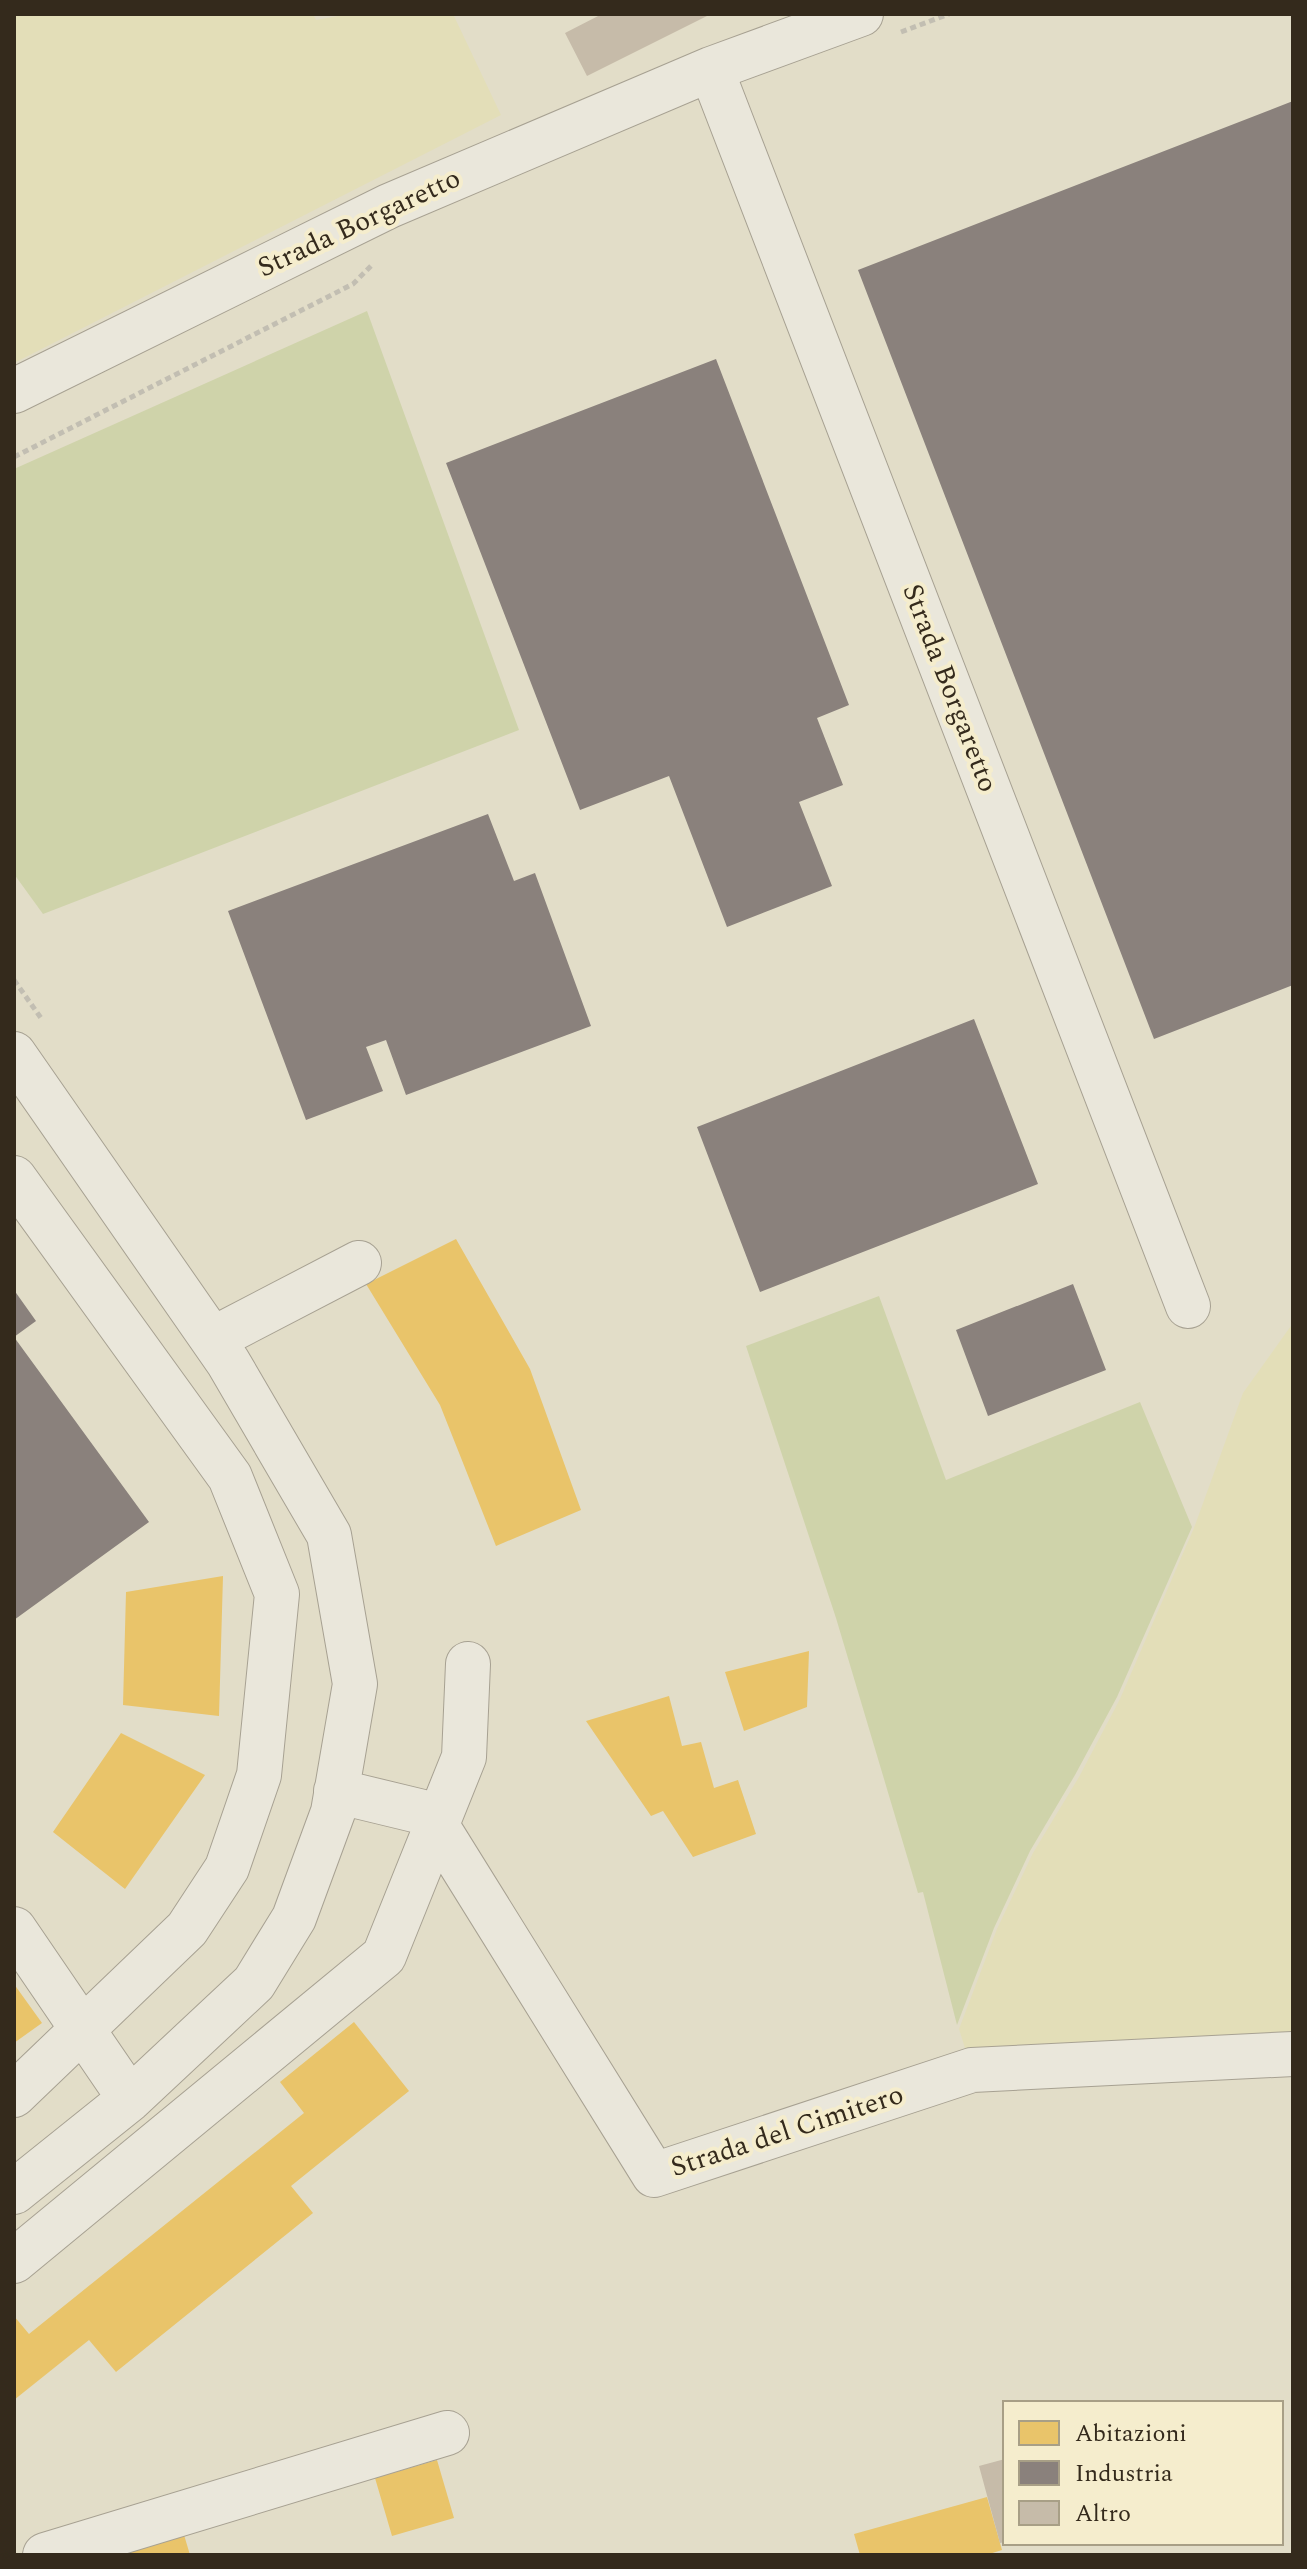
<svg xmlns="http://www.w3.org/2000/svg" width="1307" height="2569" font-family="Spectral,serif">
	<rect width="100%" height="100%" fill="#e2ddc8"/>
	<path fill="#e3deb8" d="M14 14H313L316 20 349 14H453L501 115 14 363Z
		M1293 1323V2033L994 2054 965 2048 959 2029 997 1929 1033 1853 1079 1777 1120 1699 1194 1528 1243 1393Z"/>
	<path fill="#cfd3aa" d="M367 311 519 730 43 914 14 874V469Z
		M879 1296 946 1480 1140 1402 1192 1527 1117 1697 1075 1775 1030 1851 994 1928 957 2025 923 1892 918 1893 836 1618 746 1346Z"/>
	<path fill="#e9c46a" d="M456 1239 530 1369 581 1510 496 1546 440 1405 366 1284Z
		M223 1576 219 1716 123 1705 126 1592Z
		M809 1651 807 1707 744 1731 725 1672Z
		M669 1696 682 1746 701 1742 714 1788 738 1780 756 1834 693 1857 663 1811 651 1816 586 1721Z
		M121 1733 205 1775 125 1889 53 1832Z
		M14 1984 42 2023 14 2043Z
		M354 2022 409 2091 291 2186 313 2213 116 2372 89 2340 14 2400V2316L29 2334 304 2113 280 2082Z
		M437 2460 454 2518 392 2536 375 2478Z
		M987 2497 1002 2550 986 2555H860L854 2534Z
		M182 2528 190 2555H91Z"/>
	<path fill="#8a817c" d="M1293 101V985L1154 1039 858 270Z
		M716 359 849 705 817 718 843 785 799 802 832 886 727 927 669 776 580 810 446 463Z
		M488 814 514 881 535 873 591 1026 406 1095 386 1040 366 1047 383 1091 306 1120 228 911Z
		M974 1019 1038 1184 760 1292 697 1127Z
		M1073 1284 1106 1370 988 1416 956 1330Z
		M14 1290 36 1321 14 1337 149 1522 14 1620Z"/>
	<path fill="#c6bba9" d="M602 14H711L587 76 565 33Z
		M1005 2459V2542L1000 2543 979 2466Z"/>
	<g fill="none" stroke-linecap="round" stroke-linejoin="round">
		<defs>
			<path id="minor" d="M711 69 1188 1306
				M14 391 389 206 711 69 861 14
				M14 1054 228 1362 329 1535 355 1684 333 1812 294 1918 254 1983 130 2099 14 2192
				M14 1178 230 1477 277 1594 259 1775 227 1868 187 1929 14 2095
				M213 1339 359 1263
				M336 1791 427 1813 437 1826 654 2175 972 2070 1293 2054
				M14 1929 130 2099
				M14 2261 384 1956 464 1757 468 1664
				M45 2555 447 2433"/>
		</defs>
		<use href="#minor" stroke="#a7a192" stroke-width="46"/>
		<path stroke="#c2beb2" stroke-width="5" stroke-dasharray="6 4" stroke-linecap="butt" d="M901 32 949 14
			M14 457 353 284 371 266
			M14 980 41 1018"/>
		<use href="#minor" stroke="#eae7db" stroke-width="44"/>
	</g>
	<g text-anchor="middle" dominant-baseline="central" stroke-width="8" stroke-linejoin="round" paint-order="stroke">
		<g font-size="28" fill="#342a1c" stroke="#f5edcd">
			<text transform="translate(359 223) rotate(-25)">Strada Borgaretto</text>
			<text transform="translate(950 688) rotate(69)">Strada Borgaretto</text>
			<text transform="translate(787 2131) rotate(-18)">Strada del Cimitero</text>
		</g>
	</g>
	<rect width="1307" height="2569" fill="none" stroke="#342a1c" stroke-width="32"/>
	<rect x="1003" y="2401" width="280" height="144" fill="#f5edcd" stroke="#a89f86" stroke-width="2"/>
	<rect x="1019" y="2421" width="40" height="24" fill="#e9c46a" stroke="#a89f86" stroke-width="2"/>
	<text x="1075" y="2441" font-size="24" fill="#342a1c">Abitazioni</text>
	<rect x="1019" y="2461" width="40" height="24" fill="#8a817c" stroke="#a89f86" stroke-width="2"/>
	<text x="1075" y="2481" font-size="24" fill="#342a1c">Industria</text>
	<rect x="1019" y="2501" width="40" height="24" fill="#c6bba9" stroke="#a89f86" stroke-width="2"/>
	<text x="1075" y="2521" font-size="24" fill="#342a1c">Altro</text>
</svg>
